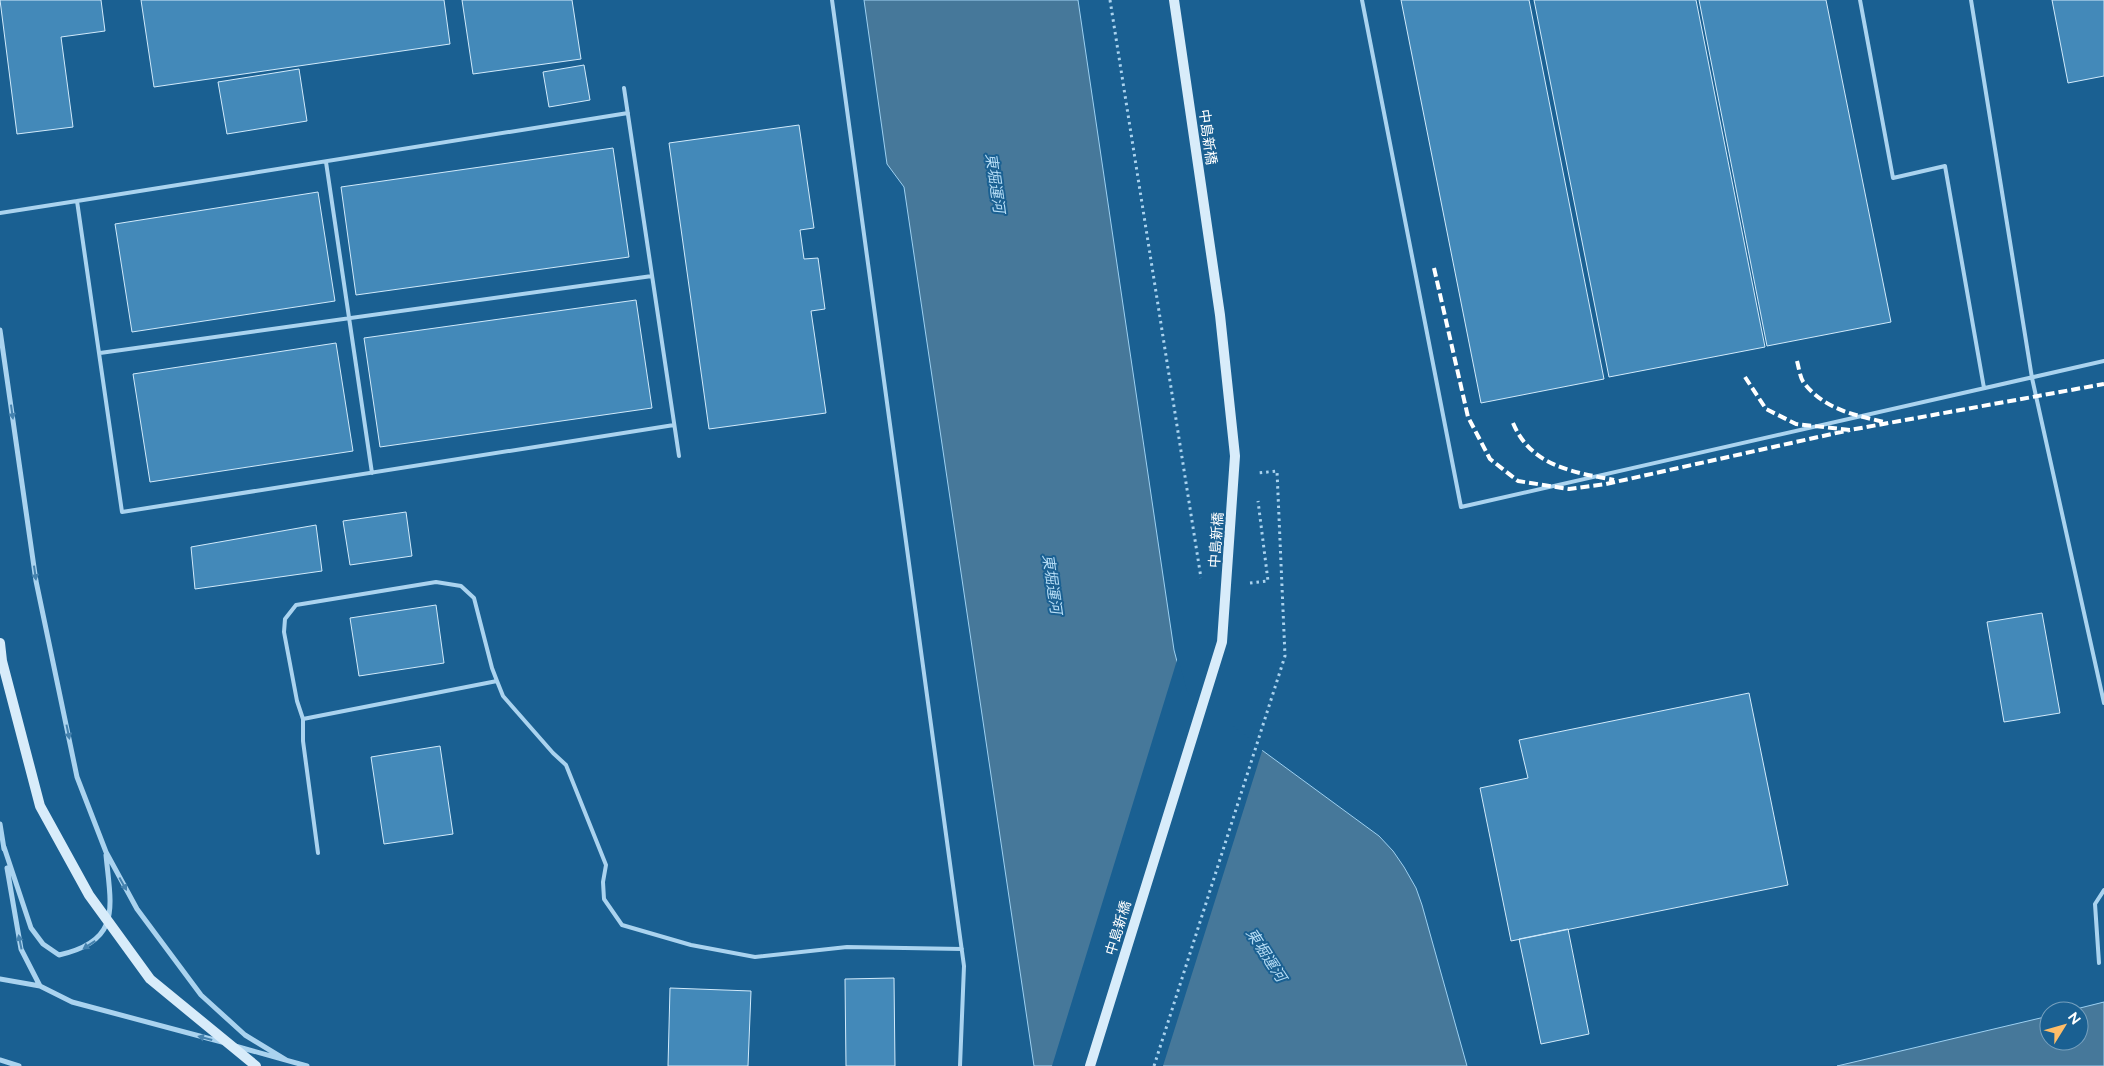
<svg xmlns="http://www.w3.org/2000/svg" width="2104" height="1066" font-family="Raleway,'Noto Sans JP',sans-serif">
	<rect width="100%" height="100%" fill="#1a6092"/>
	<path fill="#46789a" stroke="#9dd0f1" d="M864 0H1078L1174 650 1185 692 1194 709 1229 726 1379 836 1393 851 1404 867 1416 888 1422 905 1467 1066H1034L904 187 887 164Z
		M2104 1002V1066H1837L2049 1016V1041H2079V1011H2068Z"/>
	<path fill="#1a6092" d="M1178 657 1187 691 1196 707 1230 724 1263 748 1163 1066H1052Z"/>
	<path fill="#4389b9" stroke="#d1eafb" d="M0 0H101L105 31 61 37 73 127 17 134Z
		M141 0H444L450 44 154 87Z
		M462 0H572L581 59 473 74Z
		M1401 0H1529L1604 379 1481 403Z
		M1534 0H1696L1765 347 1609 377Z
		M1699 0H1826L1891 322 1767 346Z
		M2052 0H2104V76L2068 83Z
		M584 65 590 100 549 107 543 72Z
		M299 69 307 121 227 134 218 82Z
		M799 125 814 228 800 230 804 259 818 258 825 309 811 311 826 413 709 429 669 143Z
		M613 148 629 257 356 295 341 187Z
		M318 192 335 301 132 332 115 224Z
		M636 300 652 408 380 447 364 338Z
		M336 343 353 451 150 482 133 374Z
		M406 512 412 556 350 565 343 521Z
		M316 525 322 571 195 589 191 547Z
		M436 605 444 663 359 676 350 618Z
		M2042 613 2060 713 2004 722 1987 622Z
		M1749 693 1788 885 1511 941 1480 788 1528 778 1519 740Z
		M440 746 453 834 384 844 371 757Z
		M1568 929 1589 1034 1541 1044 1519 939Z
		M894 978 895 1066H846L845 979Z
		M670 988 751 991 748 1066H668Z"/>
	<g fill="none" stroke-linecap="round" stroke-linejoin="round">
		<path stroke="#aad3ef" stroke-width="3" stroke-dasharray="2.5 4" stroke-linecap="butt" d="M1110 0 1201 578
			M1250 583 1268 581 1258 501
			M1154 1066 1285 656 1277 471 1258 473"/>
		<path stroke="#aad3ef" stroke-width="4" d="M832 0 964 966 960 1066
			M1362 0 1461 507 2104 361
			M1860 0 1893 178 1945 166 1984 388
			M1971 0 2032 378 2104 703
			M624 88 679 456
			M628 113 77 201 122 512 674 425
			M326 162 372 473
			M0 213 77 201
			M100 353 652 276
			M497 681 503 696 553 753 566 765 606 865 603 882 604 899 622 925 691 945 755 957 847 947 962 949
			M303 719 497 681 492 668 474 598 461 586 436 582 296 605 285 619 284 632 297 701 303 719V741L318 853
			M2099 963 2095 904 2104 890"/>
		<path stroke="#aad3ef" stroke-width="5" d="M0 330 36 581 77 777 106 852 137 909 201 995 245 1035 286 1060
			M0 824 4 849
			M4 847 31 928 43 944 59 955C122 941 111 907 106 855
			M7 868 21 949 40 986
			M0 979 40 986 72 1002 222 1042
			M235 1046 307 1066
			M0 1060 19 1066"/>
		<path stroke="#fff" stroke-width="4" stroke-dasharray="9 4" stroke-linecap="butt" d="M1434 268 1468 417 1490 459 1518 481 1569 489 1606 484 1850 430
			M1797 361C1799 368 1800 378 1804 383 1824 409 1854 415 1884 422
			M1745 377 1766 409 1796 424 1850 430 2104 384
			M1513 423C1531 466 1572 472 1614 480"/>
		<path stroke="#d8ecfa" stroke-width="10" d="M0 643 2 661 40 806 89 895 150 979 256 1066
			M1090 1066 1222 642 1235 456 1220 315 1174 0"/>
	</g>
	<defs><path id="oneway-solid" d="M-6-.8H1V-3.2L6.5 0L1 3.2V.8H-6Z" transform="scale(1.25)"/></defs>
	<g fill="#4582ae">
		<use href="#oneway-solid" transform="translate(12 412) rotate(82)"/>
		<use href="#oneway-solid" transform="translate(35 573) rotate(82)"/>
		<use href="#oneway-solid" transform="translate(68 732) rotate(78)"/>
		<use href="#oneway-solid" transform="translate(123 884) rotate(61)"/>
		<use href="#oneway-solid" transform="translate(20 942) rotate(-102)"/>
		<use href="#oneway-solid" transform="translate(89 945) rotate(146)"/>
		<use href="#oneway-solid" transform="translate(205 1038) rotate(-165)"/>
	</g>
	<g text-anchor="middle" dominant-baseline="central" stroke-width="4" stroke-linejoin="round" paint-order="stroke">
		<g font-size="14" fill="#fff" stroke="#1a6092">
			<text transform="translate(1208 137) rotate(82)">中島新橋</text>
			<text transform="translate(1216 540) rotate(-86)">中島新橋</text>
			<text transform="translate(1118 928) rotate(-73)">中島新橋</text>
		</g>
		<g font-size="15" font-style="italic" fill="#b6ddf6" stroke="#1a6092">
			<text transform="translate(995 183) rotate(82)">東堀運河</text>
			<text transform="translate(1052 584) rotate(82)">東堀運河</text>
			<text transform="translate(1266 955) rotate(57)">東堀運河</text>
		</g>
	</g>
	<g transform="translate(2064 1026) rotate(53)"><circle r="24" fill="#1a6092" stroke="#76a0be"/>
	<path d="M0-4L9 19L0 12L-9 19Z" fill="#ffbd68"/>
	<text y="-8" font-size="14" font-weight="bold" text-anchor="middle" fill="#ffffff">N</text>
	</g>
</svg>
